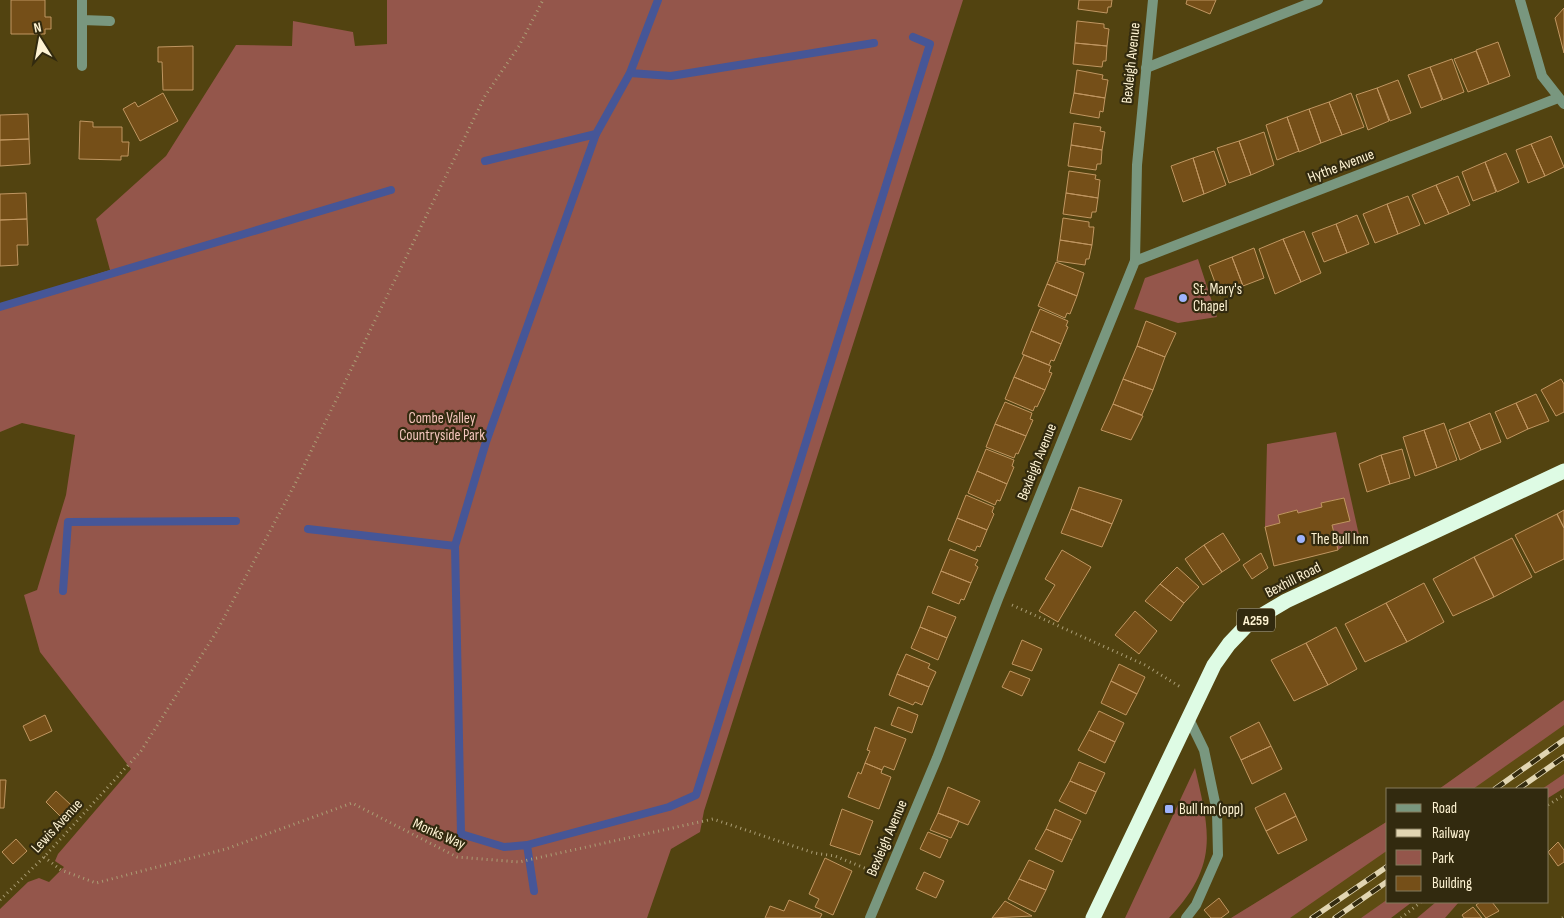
<svg xmlns="http://www.w3.org/2000/svg" width="1564" height="918" font-family="'Sofia Sans Condensed',sans-serif">
	<rect width="100%" height="100%" fill="#524310"/>
	<path fill="#5e4c12" d="M1564 700V788L1548 798V789H1439Z
		M1388 821V902H1412L1391 918H1231Z"/>
	<path fill="#94564b" d="M387 0H963L704 811 700 832 671 849 647 918H0V909L28 882 39 878 49 882 64 867 55 861 58 854 131 769 40 652 24 595 37 590 66 495 75 435 22 423 0 432V305L110 270 96 219 166 156 236 45 292 46 293 21 353 32 355 46 387 44Z
		M1198 259 1217 317 1178 323 1134 309 1145 278Z
		M1336 432 1359 535 1338 550 1332 525 1349 521 1343 498 1322 503V507L1298 513 1296 510 1278 515 1280 523 1265 527 1267 444Z
		M1564 700V725L1473 789H1439Z
		M1195 768C1210 833 1219 865 1169 918H1125Z
		M1564 774V788L1548 798V789H1542Z
		M1388 821V850L1290 918H1231Z
		M1388 899V902H1412L1391 918H1361Z
		M1436 902H1459L1445 918H1417Z"/>
	<g fill="none" stroke-linecap="round" stroke-linejoin="round">
		<path stroke="#465697" stroke-width="8" d="M630 73 671 76 874 43
			M485 161 596 134
			M0 307 391 190
			M308 529 455 546
			M63 591 68 522 236 521
			M527 845 669 807 696 795 930 44 913 37
			M534 891 527 845 504 847 461 834 455 546 486 442 596 134 630 73 658 0"/>
	</g>
	<path fill="#754f18" stroke="#c09661" d="M11 0H45V17H51V29H45V34H11Z
		M1079 0H1112L1111 7H1108L1107 13 1078 9Z
		M1187 0H1216L1210 14 1186 4Z
		M1564 8V53L1555 18Z
		M1077 21 1104 24V28L1109 29 1107 46 1075 43Z
		M1498 42 1510 76 1489 84 1476 50Z
		M1075 43 1107 46 1106 61H1103L1102 67 1073 64Z
		M193 46V90H163L162 62H158V47Z
		M1476 51 1489 84 1468 92 1454 59Z
		M1452 59 1464 92 1443 100 1430 67Z
		M1430 67 1442 100 1421 108 1408 75Z
		M1077 70 1103 75 1102 79 1108 80 1105 98 1074 93Z
		M1398 80 1411 113 1390 121 1377 88Z
		M1377 88 1389 121 1368 130 1356 95Z
		M163 93 178 121 140 141 123 109 135 102 138 107Z
		M1074 93 1105 98 1103 112 1100 111 1099 118 1070 113Z
		M1351 93 1364 127 1342 135 1329 102Z
		M1329 102 1342 135 1321 143 1309 109Z
		M1309 109 1321 143 1299 152 1287 117Z
		M28 114 29 139 0 140V115Z
		M1287 117 1299 151 1277 160 1266 125Z
		M80 121 93 122V127H122V142H129L128 156H121V160L79 159Z
		M1074 123 1101 127 1100 131 1105 132 1102 150 1071 145Z
		M1264 132 1274 165 1251 175 1239 141Z
		M1551 136 1564 167 1545 176 1531 144Z
		M29 139 30 164 0 166V140Z
		M1239 141 1251 175 1229 183 1217 148Z
		M1531 144 1545 176 1528 183 1516 150Z
		M1071 145 1102 150 1101 164H1097L1096 170 1068 166Z
		M1214 151 1226 185 1204 194 1193 158Z
		M1506 153 1519 182 1497 192 1485 162Z
		M1193 158 1204 194 1183 202 1171 166Z
		M1485 162 1496 192 1473 201 1462 172Z
		M1069 171 1096 175 1095 179 1100 180 1098 198 1066 193Z
		M1458 176 1470 205 1449 214 1436 185Z
		M1436 185 1449 214 1425 224 1412 195Z
		M26 193 27 219 0 220V194Z
		M1066 193 1098 198 1096 212H1092L1091 218 1063 214Z
		M1408 196 1420 225 1398 234 1387 204Z
		M1387 204 1398 234 1375 243 1363 214Z
		M1357 215 1369 244 1347 253 1336 224Z
		M1063 218 1089 222V227H1094L1092 245 1060 240Z
		M27 219 28 245H17L18 265 0 266V220Z
		M1336 224 1347 253 1324 262 1312 233Z
		M1304 231 1321 273 1301 282 1283 239Z
		M1283 239 1301 282 1275 294 1259 249Z
		M1060 240 1092 245 1089 259H1086L1085 265 1057 261Z
		M1254 248 1264 278 1243 286 1232 257Z
		M1232 257 1243 286 1220 296 1209 266Z
		M1056 262 1084 273 1077 296 1047 284Z
		M1047 284 1077 296 1070 314 1067 313 1065 318 1038 306Z
		M1040 309 1068 321 1066 326 1068 327 1061 344 1031 331Z
		M1146 321 1176 333 1165 357 1137 346Z
		M1031 331 1061 344 1054 361 1051 360 1049 365 1022 354Z
		M1137 346 1165 357 1153 390 1123 379Z
		M1024 355 1051 366 1049 372 1052 373 1045 390 1014 377Z
		M1014 377 1045 390 1037 407 1035 406 1033 411 1005 399Z
		M1123 379 1153 390 1142 415 1113 404Z
		M1561 379 1564 384V412L1556 416 1541 390Z
		M1536 394 1549 421 1528 429 1516 403Z
		M1005 402 1032 413 1030 419 1033 420 1026 436 995 424Z
		M1516 403 1528 429 1507 439 1495 412Z
		M1113 404 1143 416 1131 440 1101 430Z
		M1490 413 1501 442 1481 450 1469 422Z
		M1469 422 1481 450 1460 460 1449 430Z
		M1444 423 1457 460 1437 468 1424 430Z
		M995 424 1026 436 1018 454 1016 453 1014 458 986 447Z
		M1424 430 1437 468 1415 476 1403 437Z
		M986 449 1014 460 1012 466 1014 467 1007 484 977 471Z
		M1402 449 1410 478 1390 484 1381 455Z
		M1381 455 1390 484 1367 492 1359 464Z
		M977 471 1007 484 1000 501 997 500 995 505 968 493Z
		M1079 487 1122 500 1112 524 1071 509Z
		M966 495 994 507 992 512 994 514 987 530 957 518Z
		M1344 498 1350 521 1332 525 1338 550 1274 566 1265 527 1280 523 1278 515 1297 510 1298 513 1322 507 1321 503Z
		M1071 509 1112 524 1102 547 1061 533Z
		M1564 510V528L1557 514Z
		M1557 514 1564 528V559L1535 573 1515 535Z
		M957 518 987 530 980 547 977 546 975 551 948 540Z
		M1223 533 1240 560 1222 572 1204 545Z
		M1512 538 1532 577 1494 597 1474 557Z
		M1204 545 1222 572 1203 585 1185 559Z
		M950 549 978 560 975 565 978 567 971 583 941 571Z
		M1062 550 1091 567 1058 622 1039 611 1055 585 1045 579Z
		M1261 553 1268 568 1252 579 1243 565Z
		M1474 557 1494 597 1453 616 1433 579Z
		M1177 567 1199 587 1184 603 1160 584Z
		M941 571 971 583 964 600 961 599 959 604 932 593Z
		M1424 583 1444 622 1407 642 1386 603Z
		M1160 584 1184 603 1171 621 1145 601Z
		M1386 603 1407 642 1365 662 1345 624Z
		M928 606 956 617 947 638 920 627Z
		M1135 611 1157 631 1139 654 1115 635Z
		M920 627 947 638 938 660 911 648Z
		M1336 627 1357 669 1328 685 1306 643Z
		M1022 640 1042 649 1032 671 1012 664Z
		M1306 643 1328 685 1294 701 1271 660Z
		M906 654 930 664 928 668 936 672 929 687 897 674Z
		M1119 664 1145 677 1137 694 1111 681Z
		M1010 671 1030 679 1022 696 1002 687Z
		M897 674 929 687 922 705 915 702 913 705 889 695Z
		M1111 681 1137 694 1126 715 1101 703Z
		M898 707 918 715 912 733 891 725Z
		M1099 711 1124 723 1115 742 1089 730Z
		M45 715 52 731 30 741 23 726Z
		M1259 722 1271 746 1241 760 1230 737Z
		M875 727 906 739 894 770 884 766 882 770 865 763 870 751 867 750Z
		M1089 730 1115 742 1105 763 1078 750Z
		M1271 746 1282 769 1252 784 1241 760Z
		M1079 762 1105 773 1096 792 1070 781Z
		M865 763 882 770 881 773 891 777 879 809 848 797 858 772 861 774Z
		M0 780H6L4 808H0Z
		M1070 781 1096 792 1086 814 1059 801Z
		M948 787 980 801 968 825 938 813Z
		M56 791 71 805 60 816 46 802Z
		M1285 793 1296 816 1266 831 1255 808Z
		M842 809 873 821 860 855 830 845Z
		M1055 809 1081 821 1072 840 1046 829Z
		M938 813 959 821 951 838 930 830Z
		M1296 816 1307 840 1278 854 1266 831Z
		M1046 829 1072 840 1062 862 1035 849Z
		M928 832 948 840 940 858 920 849Z
		M16 839 27 851 13 864 2 852Z
		M1558 842 1564 850V862L1558 866 1548 852Z
		M825 858 852 871 833 915 815 907 819 899 809 894Z
		M1029 860 1054 871 1046 890 1019 879Z
		M924 872 944 881 936 898 916 889Z
		M1019 879 1046 890 1035 912 1008 899Z
		M1219 898 1229 912 1221 918H1211L1204 910Z
		M789 900 822 914 820 918H765L770 906 784 911Z
		M1005 901 1032 916 992 918Z
		M1480 902H1492L1499 911 1486 918 1476 905Z
		M1473 907 1482 918H1464L1462 915Z"/>
	<g fill="none" stroke-linecap="round" stroke-linejoin="round">
		<path stroke="#ab9e75" stroke-width="3" stroke-dasharray="1 4" stroke-linecap="butt" d="M1012 605 1145 665 1182 688
			M1548 805 1564 795
			M44 857 61 870 96 883 226 849 352 803 457 857 519 862 713 819 814 853 835 856 872 871
			M0 900 44 857 141 751 217 631 295 484 485 96 519 46 543 0
			M1401 918 1421 902
			M1562 918 1564 917"/>
		<path stroke="#79977f" stroke-width="10" d="M1146 68 1318 0"/>
		<path stroke="#79977f" stroke-width="10" d="M1520 0 1542 76 1564 104
			M82 20 110 21
			M82 66V0
			M1135 261 1558 98
			M870 918 937 758 998 599 1135 261 1137 165 1153 0
			M1186 918 1196 905 1218 855 1217 812 1204 750 1188 717"/>
		<path stroke="#defbe4" stroke-width="15" d="M1093 918 1214 665 1229 644 1249 623 1286 601 1564 471"/>
		<defs>
			<path id="rail" d="M1495 789 1564 740
				M1518 789 1564 757
				M1312 918 1388 866
				M1335 918 1388 881"/>
		</defs>
		<use href="#rail" stroke="#e1d5b2" stroke-width="5.5"/>
		<use href="#rail" stroke="#322a0f" stroke-width="4" stroke-dasharray="11" stroke-linecap="butt"/>
	</g>
	<g fill="#9eb3fd" stroke="#322a0f" stroke-width="2">
		<circle cx="1183" cy="298" r="5"/>
		<circle cx="1301" cy="539" r="5"/>
		<rect x="1164" y="804" width="10" height="10" rx="2.5"/>
	</g>
	<g text-anchor="middle" dominant-baseline="central" stroke-width="4.5" stroke-linejoin="round" paint-order="stroke">
		<rect fill="#322a0f" stroke="#c1b798" stroke-width="1" x="1237" y="608.5" width="38" height="23" rx="4"/>
		<g font-size="14" font-weight="bold" fill="#fef3d3">
			<text x="1256" y="620">A259</text>
		</g>
		<g font-size="15" fill="#fef3d3" stroke="#322a0f">
			<text transform="translate(1131 63) rotate(-84)">Bexleigh Avenue</text>
			<text transform="translate(1341 166) rotate(-21)">Hythe Avenue</text>
			<text transform="translate(1037 462) rotate(-68)">Bexleigh Avenue</text>
			<text transform="translate(1293 580) rotate(-27)">Bexhill Road</text>
			<text transform="translate(57 826) rotate(-47)">Lewis Avenue</text>
			<text transform="translate(439 834) rotate(24)">Monks Way</text>
			<text transform="translate(887 838) rotate(-67)">Bexleigh Avenue</text>
		</g>
		<g font-size="15" fill="#fef3d3" stroke="#322a0f" text-anchor="start">
			<text x="1193" y="289">St. Mary's<tspan x="1193" dy="17">Chapel</tspan></text>
			<text x="1311" y="539">The Bull Inn</text>
			<text x="1179" y="809">Bull Inn (opp)</text>
		</g>
		<g font-size="15" fill="#f5c6bd" stroke="#322a0f">
			<text x="442" y="418">Combe Valley<tspan x="442" dy="17">Countryside Park</tspan></text>
		</g>
	</g>
	<rect x="1386" y="788" width="162" height="115" fill="#322a0f" stroke="#847a5d"/>
	<rect x="1396" y="804" width="25" height="8" fill="#79977f" stroke="#847a5d"/>
	<text x="1432" y="813" font-size="15" fill="#fef3d3">Road</text>
	<rect x="1396" y="829" width="25" height="8" fill="#e1d5b2" stroke="#847a5d"/>
	<text x="1432" y="838" font-size="15" fill="#fef3d3">Railway</text>
	<rect x="1396" y="850" width="25" height="15" fill="#94564b" stroke="#847a5d"/>
	<text x="1432" y="863" font-size="15" fill="#fef3d3">Park</text>
	<rect x="1396" y="876" width="25" height="15" fill="#754f18" stroke="#847a5d"/>
	<text x="1432" y="888" font-size="15" fill="#fef3d3">Building</text>
	<g transform="translate(40 40) rotate(349)" stroke="#322a0f" stroke-width="4" paint-order="stroke">
	<path d="M0-4L9 19L0 12L-9 19Z" fill="#fef3d3"/>
	<text y="-8" font-size="14" font-weight="bold" text-anchor="middle" fill="#fef3d3">N</text>
	</g>
</svg>
